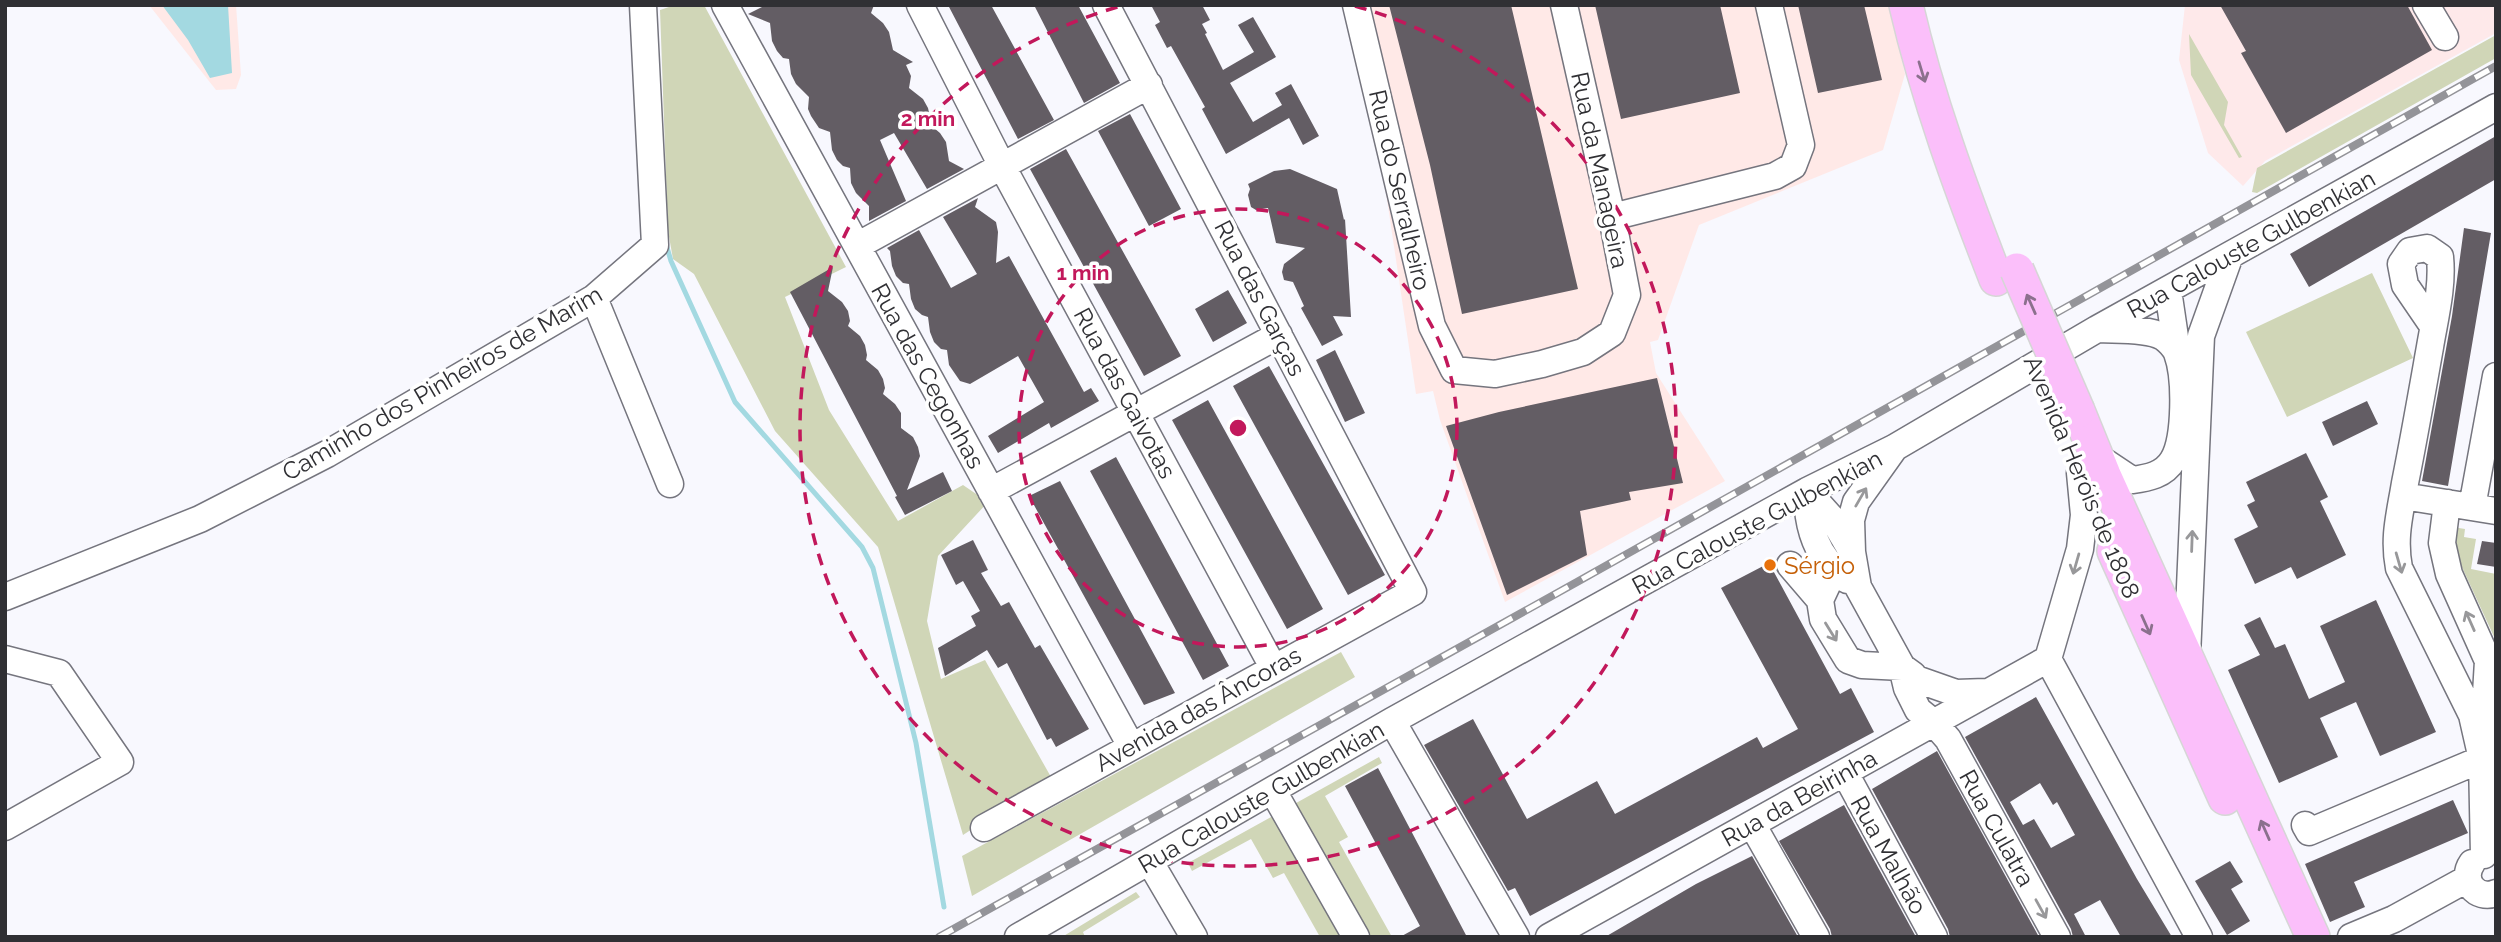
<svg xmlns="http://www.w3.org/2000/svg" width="2501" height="942" font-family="Raleway,sans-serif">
	<rect width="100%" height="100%" fill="#f8f8fe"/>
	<path fill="#fee9ea" d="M2185 5H2496V33L2265 161 2243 186 2208 153 2179 60Z"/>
	<path fill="#ffe9e7" d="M149 5H236L241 75 236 89 216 90Z
		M1358 5H1889L1905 74 1883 150 1699 225 1658 340 1650 342 1656 373 1725 481 1505 602 1440 420 1433 391 1416 394Z"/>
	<path fill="#d0d6b7" d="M675 5H704L846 267 785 297 829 410 898 521 963 485 988 502 938 556 927 621 941 679 985 660 1051 777 963 835 878 547 775 431 694 274 673 259 668 231 660 10Z
		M2189 34 2228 102 2224 125 2242 157 2239 158 2191 75Z
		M2496 35V58L2257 193 2252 192 2257 168Z
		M2372 273 2413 358 2287 417 2246 332Z
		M2453 527 2465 529 2464 537 2476 539 2471 569 2496 574V641L2455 552Z
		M1341 652 1355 677 972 896 962 856Z
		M1379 757 1382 763 1325 796 1348 837 1339 842 1392 937H1320L1284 873 1273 878 1251 839 1192 871 1188 863Z
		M1136 892 1140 897 1083 932 1085 937H1062Z"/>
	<path fill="#a3d9e1" d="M162 5H228L232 73 210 78 188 40Z"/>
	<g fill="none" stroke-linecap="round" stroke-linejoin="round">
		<path stroke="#a3d9e1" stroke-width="5" d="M666 244 671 261 735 402 862 547 873 568 916 743 944 907"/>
	</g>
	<path fill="#635d64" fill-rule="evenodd" d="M766 5H874L871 13 883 23 889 32 893 50 913 62 906 65 911 76 909 88 923 99 928 108 930 117 928 123 940 133 946 142 949 161 964 169 927 189 894 133 880 140 906 201 869 221V206L856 193 851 183 850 168 843 166 837 160 832 150 830 132 819 128 811 116 808 109 809 97 796 84 791 74 789 59 783 58 777 51 772 41 770 23 748 14Z
		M948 5H991L1054 120 1018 139Z
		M1034 5H1078L1120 83 1084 103Z
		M1151 5H1202L1210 20 1202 24 1207 33 1205 34 1223 70 1254 52 1238 25 1253 17 1276 57 1230 83 1253 122 1282 105 1275 93 1291 84 1319 136 1303 145 1289 118 1226 154 1202 109 1205 107 1171 46 1167 48 1155 25 1160 22Z
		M1389 5H1511L1578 289 1462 314 1430 165Z
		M1595 5H1720L1740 93 1621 119Z
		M1798 5H1864L1882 80 1818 93Z
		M2220 5H2407L2432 50 2286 133 2241 53 2246 51Z
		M1130 114 1181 209 1149 226 1098 131Z
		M2496 136V179L2309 287 2290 254Z
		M1066 149 1181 356 1144 376 1030 169Z
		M1290 169 1337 189 1344 220 1345 219 1351 317 1333 316 1343 335 1322 346 1301 308 1304 306 1293 282 1284 280 1282 272 1284 264 1305 248 1276 243 1268 208 1256 210 1251 207 1248 195 1250 189 1248 184 1274 171Z
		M978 198 975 207 996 222 998 232 996 263 1009 256 1084 392 1091 388 1099 401 1051 428 1049 423 998 453 988 436 1044 402 1018 356 970 384 960 381 949 365 947 350 941 349 934 342 930 332 928 317 922 315 915 309 911 299 909 284 903 283 896 276 892 266 890 251 887 248 919 230 951 288 977 274 943 217Z
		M2464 228 2491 233 2448 486 2422 481 2452 316Z
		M833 267 828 291 842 302 848 311 850 321 848 326 860 336 865 345 867 355 866 360 878 370 883 379 885 388 883 394 895 404 901 413V428L913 437 918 447 920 456 907 490 943 472 952 491 905 515 895 497 897 496 790 292Z
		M1228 290 1247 323 1213 342 1195 309Z
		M1335 350 1365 413 1345 422 1316 360Z
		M1269 366 1385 575 1348 595 1233 386Z
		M1657 378 1683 483 1629 492 1631 500 1580 511 1587 555 1507 595 1446 426 1499 412Z
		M1208 400 1323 609 1287 629 1172 420Z
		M2367 401 2378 424 2333 446 2322 422Z
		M2306 453 2328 497 2320 501 2346 555 2297 579 2291 567 2255 584 2234 539 2258 527 2247 505 2255 501 2246 482Z
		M1116 457 1229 666 1203 680 1090 471Z
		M1060 481 1175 693 1144 705 1029 496Z
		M973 540 988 570 981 573 1001 606 1009 602 1035 648 1040 645 1089 729 1056 747 1051 738 1047 740 1007 663 998 668 987 650 945 676 938 648 976 626 971 616 980 611 963 581 956 585 941 555Z
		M2482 541 2496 543V567L2477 564Z
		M1769 563 1840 694 1851 688 1874 732 1530 916 1515 888 1508 891 1424 745 1473 719 1527 819 1597 781 1615 814 1757 737 1763 748 1798 729 1721 588Z
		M2376 600 2436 732 2380 756 2356 702 2320 718 2338 757 2279 783 2228 670 2260 655 2244 625 2260 617 2275 648 2285 644 2309 699 2345 682 2320 626Z
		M2036 697 2137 879 2172 937H2121L2100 900 2074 914 2086 937H2073L2071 929 1965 737ZM2040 783 2053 805 2057 802 2075 835 2051 848 2034 819 2023 825 2010 802Z
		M1937 751 2039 937H1950L1948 929 1872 789Z
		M1378 768 1467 937H1400L1420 926 1345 786Z
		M2453 800 2468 833 2354 882 2365 907 2330 922 2305 864Z
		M1844 805 1916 937H1832L1830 929 1779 841Z
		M1752 856 1798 937H1605L1696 884Z
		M2230 861 2243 882 2231 889 2250 921 2227 935 2195 881Z"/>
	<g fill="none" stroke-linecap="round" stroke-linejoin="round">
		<defs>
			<path id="minor" d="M725 5 1131 746
				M920 5 1002 166 1273 667
				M1356 5 1432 326 1454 370 1495 374 1542 364 1583 352 1612 333 1627 295 1612 217 1564 5
				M2426 5 2445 37
				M1612 217 1775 176 1793 166 1801 145 1769 5
				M857 246 1149 85
				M2168 290 2177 351
				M594 298 670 484
				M2433 326 2405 285 2401 264 2410 251 2427 248 2440 257C2443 287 2435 317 2430 347 2422 392 2414 438 2405 483 2400 514 2393 537 2399 568L2472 715 2482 759
				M1893 450 1856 502 1851 520 1852 552 1858 587 1902 667 1907 688 1918 710 1934 723 1948 739 2057 937
				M2096 456 2132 480C2148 478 2164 475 2173 460 2186 438 2186 377 2177 353 2175 348 2168 340 2163 337 2148 328 2116 330 2099 329
				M991 491 1279 335
				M1807 491C1807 527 1816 558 1847 580
				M1807 491 1834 521 1851 550
				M2403 496 2496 511
				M2447 503 2442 543 2449 574 2488 661 2482 759 2484 855
				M2472 507 2496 376
				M1790 565 1820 600
				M1834 570 1820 600 1823 619 1848 660 1862 665 1902 667 1913 675
				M5 597 200 519 327 454 594 298 655 245 643 5
				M2187 656 2201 336 2230 255
				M5 659 59 673 120 762 5 827
				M2048 659 2199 937
				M2048 659 2080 549 2084 515 2080 473
				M1919 680 1956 693 1986 692
				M1392 721 1516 937
				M1845 773 1934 937
				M1273 791 1356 937
				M1752 824 1816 937
				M2305 825 2309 832 2482 759
				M984 828 1413 592 1106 5
				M1150 862 1194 937
				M2472 863C2460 880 2476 901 2496 893
				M1018 937 1392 721 1807 491 1894 448 2097 329 2496 107
				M1549 937 2048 659
				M2351 937 2394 919 2467 879"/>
			<path id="major" d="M1906 5C1928 100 1961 189 1996 279
				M2078 411 2104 475 2313 937
				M2114 551 2225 798"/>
		</defs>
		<use href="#minor" stroke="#75757e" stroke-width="29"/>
		<use href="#major" stroke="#d6d6d6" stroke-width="36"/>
		<use href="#minor" stroke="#fff" stroke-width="26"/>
		<use href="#major" stroke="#fbbffa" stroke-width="33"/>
		<defs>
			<path id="rail" d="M939 937 1577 582 2496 66"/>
		</defs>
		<use href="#rail" stroke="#949499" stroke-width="8"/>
		<use href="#rail" stroke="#fff" stroke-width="5" stroke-dasharray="16" stroke-linecap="butt"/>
		<defs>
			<path id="major-bridge" d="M2017 270 2078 411"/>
		</defs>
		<use href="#major-bridge" stroke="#d6d6d6" stroke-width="36" stroke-linecap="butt"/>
		<use href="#major-bridge" stroke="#fbbffa" stroke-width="33"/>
	</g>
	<defs><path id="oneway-shaft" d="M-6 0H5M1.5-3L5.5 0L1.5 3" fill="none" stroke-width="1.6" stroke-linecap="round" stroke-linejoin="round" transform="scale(1.75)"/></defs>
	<g stroke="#8b708d">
		<use href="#oneway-shaft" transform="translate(1922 72) rotate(73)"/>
		<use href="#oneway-shaft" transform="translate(2031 304) rotate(-114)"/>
		<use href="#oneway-shaft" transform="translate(2146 625) rotate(66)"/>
		<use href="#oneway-shaft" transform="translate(2265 830) rotate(-114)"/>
	</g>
	<g stroke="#98989a">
		<use href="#oneway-shaft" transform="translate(1861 497) rotate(-60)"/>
		<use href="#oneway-shaft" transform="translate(2192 541) rotate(-88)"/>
		<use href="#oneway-shaft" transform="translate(2399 563) rotate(74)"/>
		<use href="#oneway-shaft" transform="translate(2076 564) rotate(106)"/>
		<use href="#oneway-shaft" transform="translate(2470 621) rotate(-114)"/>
		<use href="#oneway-shaft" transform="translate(1831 632) rotate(58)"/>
		<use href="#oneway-shaft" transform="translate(2041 909) rotate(61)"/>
	</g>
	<g fill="none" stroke="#c2185b" stroke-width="3.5" stroke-dasharray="12 9">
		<circle cx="1238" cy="428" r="219"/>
		<path d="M1355 6A438 438 0 1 1 1121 6"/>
	</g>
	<circle fill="#e8710a" stroke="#fff" stroke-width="2.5" cx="1770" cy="565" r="7"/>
	<g text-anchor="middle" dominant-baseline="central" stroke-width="7" stroke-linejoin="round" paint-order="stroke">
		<g font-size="24" fill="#303034" stroke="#fff">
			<text transform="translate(1600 170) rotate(78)">Rua da Manageira</text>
			<text transform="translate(1400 190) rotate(77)">Rua do Serralheiro</text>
			<text transform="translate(2251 244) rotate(-29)">Rua Calouste Gulbenkian</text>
			<text transform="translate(1260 298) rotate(63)">Rua das Garças</text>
			<text transform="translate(928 376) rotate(61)">Rua das Cegonhas</text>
			<text transform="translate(442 383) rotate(-30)">Caminho dos Pinheiros de Marim</text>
			<text transform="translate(1125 393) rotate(62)">Rua das Gaivotas</text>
			<text transform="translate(2082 477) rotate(67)">Avenida Heróis de 1808</text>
			<text transform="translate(1757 522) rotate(-28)">Rua Calouste Gulbenkian</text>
			<text transform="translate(1198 709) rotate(-29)">Avenida das Âncoras</text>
			<text transform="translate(1261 797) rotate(-30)">Rua Calouste Gulbenkian</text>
			<text transform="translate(1799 798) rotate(-29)">Rua da Beirinha</text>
			<text transform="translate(1997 828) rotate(61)">Rua Culatra</text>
			<text transform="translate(1889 855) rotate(61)">Rua Malhão</text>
		</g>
		<g font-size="24" fill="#c56008" stroke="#fff" text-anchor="start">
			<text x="1784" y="565">Sérgio</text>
		</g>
	</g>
	<circle cx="1238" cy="428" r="10" fill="#c2185b" stroke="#fff" stroke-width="3.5"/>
	<g font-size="21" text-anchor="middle" font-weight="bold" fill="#c2185b" stroke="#fff" stroke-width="7" stroke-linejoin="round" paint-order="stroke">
		<text x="928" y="126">2 min</text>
		<text x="1083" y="280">1 min</text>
	</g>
	<rect width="2501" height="942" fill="none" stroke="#303034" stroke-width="14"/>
</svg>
